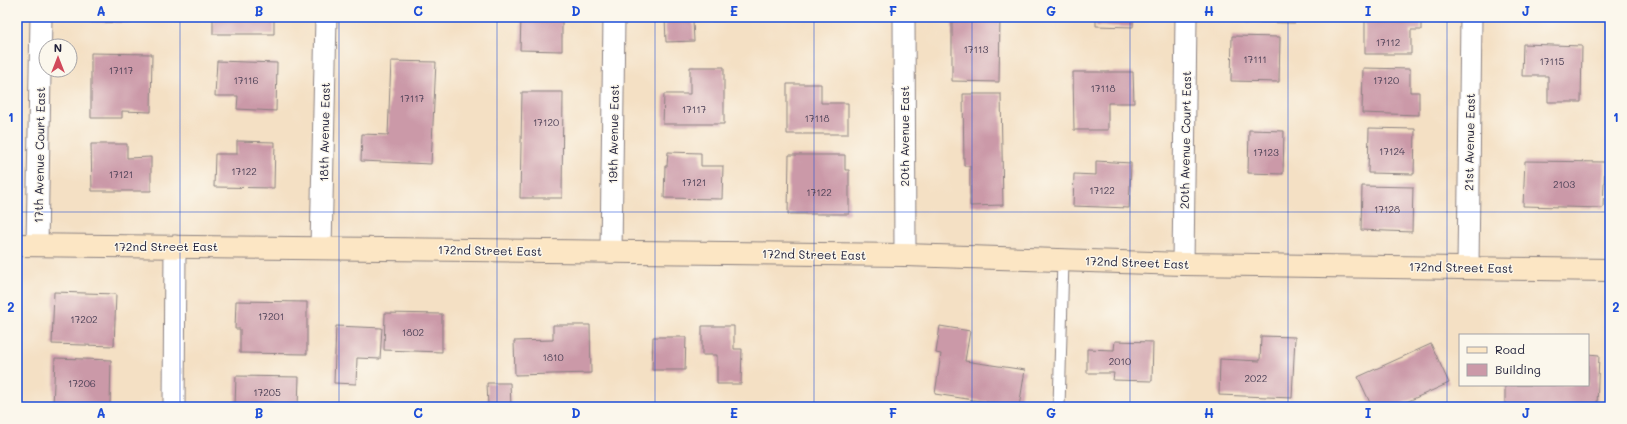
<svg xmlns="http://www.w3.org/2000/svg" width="1627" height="424" font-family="Mali,sans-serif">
	<rect width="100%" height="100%" fill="#fbf7ec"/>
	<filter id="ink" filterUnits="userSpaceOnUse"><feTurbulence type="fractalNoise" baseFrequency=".025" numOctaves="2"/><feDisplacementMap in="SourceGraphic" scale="8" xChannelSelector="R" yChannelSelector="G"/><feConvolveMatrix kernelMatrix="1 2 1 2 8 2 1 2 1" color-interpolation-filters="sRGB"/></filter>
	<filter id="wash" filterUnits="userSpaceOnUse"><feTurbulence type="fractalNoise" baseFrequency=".012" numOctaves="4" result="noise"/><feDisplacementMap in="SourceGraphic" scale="16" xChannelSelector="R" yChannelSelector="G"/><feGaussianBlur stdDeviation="0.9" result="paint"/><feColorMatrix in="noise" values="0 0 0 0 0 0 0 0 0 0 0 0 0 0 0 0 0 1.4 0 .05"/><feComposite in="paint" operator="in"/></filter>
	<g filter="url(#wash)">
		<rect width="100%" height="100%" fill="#f4e0c4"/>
		<g id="blocks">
			<path fill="#cb99a8" d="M91 17H132V23L91 22Z
				M213 17H274V34H213Z
				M521 17H562V51L520 50Z
				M665 17H724V21H693L694 41 666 42Z
				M952 17H1000L999 82 952 81Z
				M1096 17H1133V27L1096 26Z
				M1247 17H1295V23L1247 22Z
				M1365 17H1421V30H1411V54H1365Z
				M1232 36 1280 37 1279 82 1231 81Z
				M1523 44 1582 46 1581 102H1548V76H1522Z
				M91 53 152 54 151 112 122 111V118H91Z
				M217 61 277 63 276 111 237 109 238 96H215Z
				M391 61 436 62 431 164 361 161 362 134 388 135Z
				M690 67H724V124H663L664 94H690Z
				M1363 68 1410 69V92H1419V115L1362 113Z
				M1073 72H1133L1134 103H1108V130H1074Z
				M787 84H821V103H848V134H787Z
				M522 92H563L562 198H520Z
				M963 94H1001L1003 205 970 206V166H964Z
				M1369 128 1415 129 1414 174 1368 173Z
				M1249 130 1284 131 1283 174 1248 173Z
				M237 141 275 142 274 188 214 187 215 154H237Z
				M91 144H127V158L151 157V191H92Z
				M668 152 701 153V166H723L722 199 664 198 665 166H667Z
				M789 155H845V170H849V214H788Z
				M1096 161 1131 163 1129 208 1073 206 1074 174 1096 175Z
				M1525 161 1605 162 1603 208 1523 206Z
				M1362 186 1413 187 1412 232 1361 230Z
				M54 292 116 294 114 346 52 344Z
				M236 301 307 302V354L240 353V329H235Z
				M385 313 442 314V352L384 350Z
				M553 325H590L591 373 515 375 514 341 553 340Z
				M336 326 382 328 380 359 357 358 356 384 334 383Z
				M702 326H734V349H742L741 384H717V355H702Z
				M940 326 970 331 965 361 1025 370 1019 407 935 394 941 354 936 353Z
				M1261 336 1295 337 1292 398 1219 395 1220 359 1260 361Z
				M653 337H686L685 370H652Z
				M1115 341 1153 342 1152 381 1113 380 1114 373H1087V349L1114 350Z
				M1431 344 1449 383 1395 407H1372L1358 377Z
				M1588 354 1599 355 1597 407H1505V385H1588Z
				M55 358 111 360 110 407H53Z
				M236 376 299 377 298 407H235Z
				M487 383H510L511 407H488Z"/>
		</g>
	</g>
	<g filter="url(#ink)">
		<use href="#blocks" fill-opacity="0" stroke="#8b8180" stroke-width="1"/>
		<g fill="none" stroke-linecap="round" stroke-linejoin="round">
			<defs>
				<path id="lane" d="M1059 407 1063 260"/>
				<path id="street" d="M904 17 905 255
					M37 245 41 17
					M321 247 326 17
					M611 252 614 17
					M1183 264 1186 17
					M1468 267 1471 17
					M174 407 175 246"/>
				<path id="secondary" d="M17 245 905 255 1183 264 1610 270"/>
			</defs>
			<use href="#lane" stroke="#8b8180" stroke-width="13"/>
			<use href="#street" stroke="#8b8180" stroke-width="23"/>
			<use href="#secondary" stroke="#8b8180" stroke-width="24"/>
			<use href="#lane" stroke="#fff" stroke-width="11"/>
			<use href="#street" stroke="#fff" stroke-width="21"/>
			<use href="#secondary" stroke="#fce6c4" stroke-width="22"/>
		</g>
	</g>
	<path fill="none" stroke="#1d4ed8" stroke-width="1" stroke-opacity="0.55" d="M180 17V407M339 17V407M497 17V407M655 17V407M814 17V407M972 17V407M1130 17V407M1288 17V407M1447 17V407M17 212H1610"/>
	<g text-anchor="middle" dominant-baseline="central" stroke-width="3" stroke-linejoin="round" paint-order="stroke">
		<g font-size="10" fill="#4c4056">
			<text x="1388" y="42">17112</text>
			<text x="976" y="49">17113</text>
			<text x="1255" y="59">17111</text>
			<text x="1552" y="61">17115</text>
			<text x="121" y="70">17117</text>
			<text x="246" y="80">17116</text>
			<text x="1386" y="80">17120</text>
			<text x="1103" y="88">17118</text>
			<text x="412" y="98">17117</text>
			<text x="694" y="109">17117</text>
			<text x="817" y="118">17118</text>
			<text x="546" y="122">17120</text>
			<text x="1392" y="151">17124</text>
			<text x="1266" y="152">17123</text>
			<text x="244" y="171">17122</text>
			<text x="121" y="174">17121</text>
			<text x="694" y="182">17121</text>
			<text x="1564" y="184">2103</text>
			<text x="1102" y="190">17122</text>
			<text x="819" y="192">17122</text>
			<text x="1387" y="209">17128</text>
			<text x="271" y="316">17201</text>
			<text x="84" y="319">17202</text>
			<text x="413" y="332">1802</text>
			<text x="553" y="357">1810</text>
			<text x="1120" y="361">2010</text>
			<text x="1256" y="378">2022</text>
			<text x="82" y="383">17206</text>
			<text x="267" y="392">17205</text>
		</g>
		<g font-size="12" fill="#22223b" stroke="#fbf7ec">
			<text transform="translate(324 132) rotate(-89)">18th Avenue East</text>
			<text transform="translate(613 134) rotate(-89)">19th Avenue East</text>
			<text transform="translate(904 136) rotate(-90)">20th Avenue East</text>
			<text transform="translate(1185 140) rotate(-89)">20th Avenue Court East</text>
			<text transform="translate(1469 142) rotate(-89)">21st Avenue East</text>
			<text transform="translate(39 155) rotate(-89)">17th Avenue Court East</text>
			<text x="166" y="246">172nd Street East</text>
			<text transform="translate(490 250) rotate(1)">172nd Street East</text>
			<text transform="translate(814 254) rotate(1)">172nd Street East</text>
			<text transform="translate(1137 262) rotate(2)">172nd Street East</text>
			<text transform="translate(1461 267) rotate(1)">172nd Street East</text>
		</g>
	</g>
	<rect width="1627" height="424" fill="none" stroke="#fbf7ec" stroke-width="44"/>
	<rect x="1459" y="334" width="130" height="52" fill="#fbf7ec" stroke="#a4a2a5"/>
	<rect x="1467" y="347" width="20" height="6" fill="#fce6c4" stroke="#a4a2a5"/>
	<text x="1495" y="354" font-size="12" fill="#22223b">Road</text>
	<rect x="1467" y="364" width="20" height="12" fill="#cb99a8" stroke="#a4a2a5"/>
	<text x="1495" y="374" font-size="12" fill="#22223b">Building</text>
	<g transform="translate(58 58)"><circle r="19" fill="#fbf7ec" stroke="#a4a2a5"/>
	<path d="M0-3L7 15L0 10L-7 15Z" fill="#d1495b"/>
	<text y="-6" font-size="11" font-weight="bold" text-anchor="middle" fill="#22223b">N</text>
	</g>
	<rect x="22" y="22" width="1583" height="380" fill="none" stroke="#1d4ed8" stroke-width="1.5"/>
	<g font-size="13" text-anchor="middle" font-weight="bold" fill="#1d4ed8">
		<text x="101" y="16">A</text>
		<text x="259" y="16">B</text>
		<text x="418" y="16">C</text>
		<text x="576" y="16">D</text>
		<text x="734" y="16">E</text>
		<text x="893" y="16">F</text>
		<text x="1051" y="16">G</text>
		<text x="1209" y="16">H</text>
		<text x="1368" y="16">I</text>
		<text x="1526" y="16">J</text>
		<text x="11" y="122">1</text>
		<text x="1616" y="122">1</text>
		<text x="11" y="312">2</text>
		<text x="1616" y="312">2</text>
		<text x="101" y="418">A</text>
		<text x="259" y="418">B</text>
		<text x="418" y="418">C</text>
		<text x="576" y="418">D</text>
		<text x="734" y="418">E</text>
		<text x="893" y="418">F</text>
		<text x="1051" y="418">G</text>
		<text x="1209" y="418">H</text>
		<text x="1368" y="418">I</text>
		<text x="1526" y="418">J</text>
	</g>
</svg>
